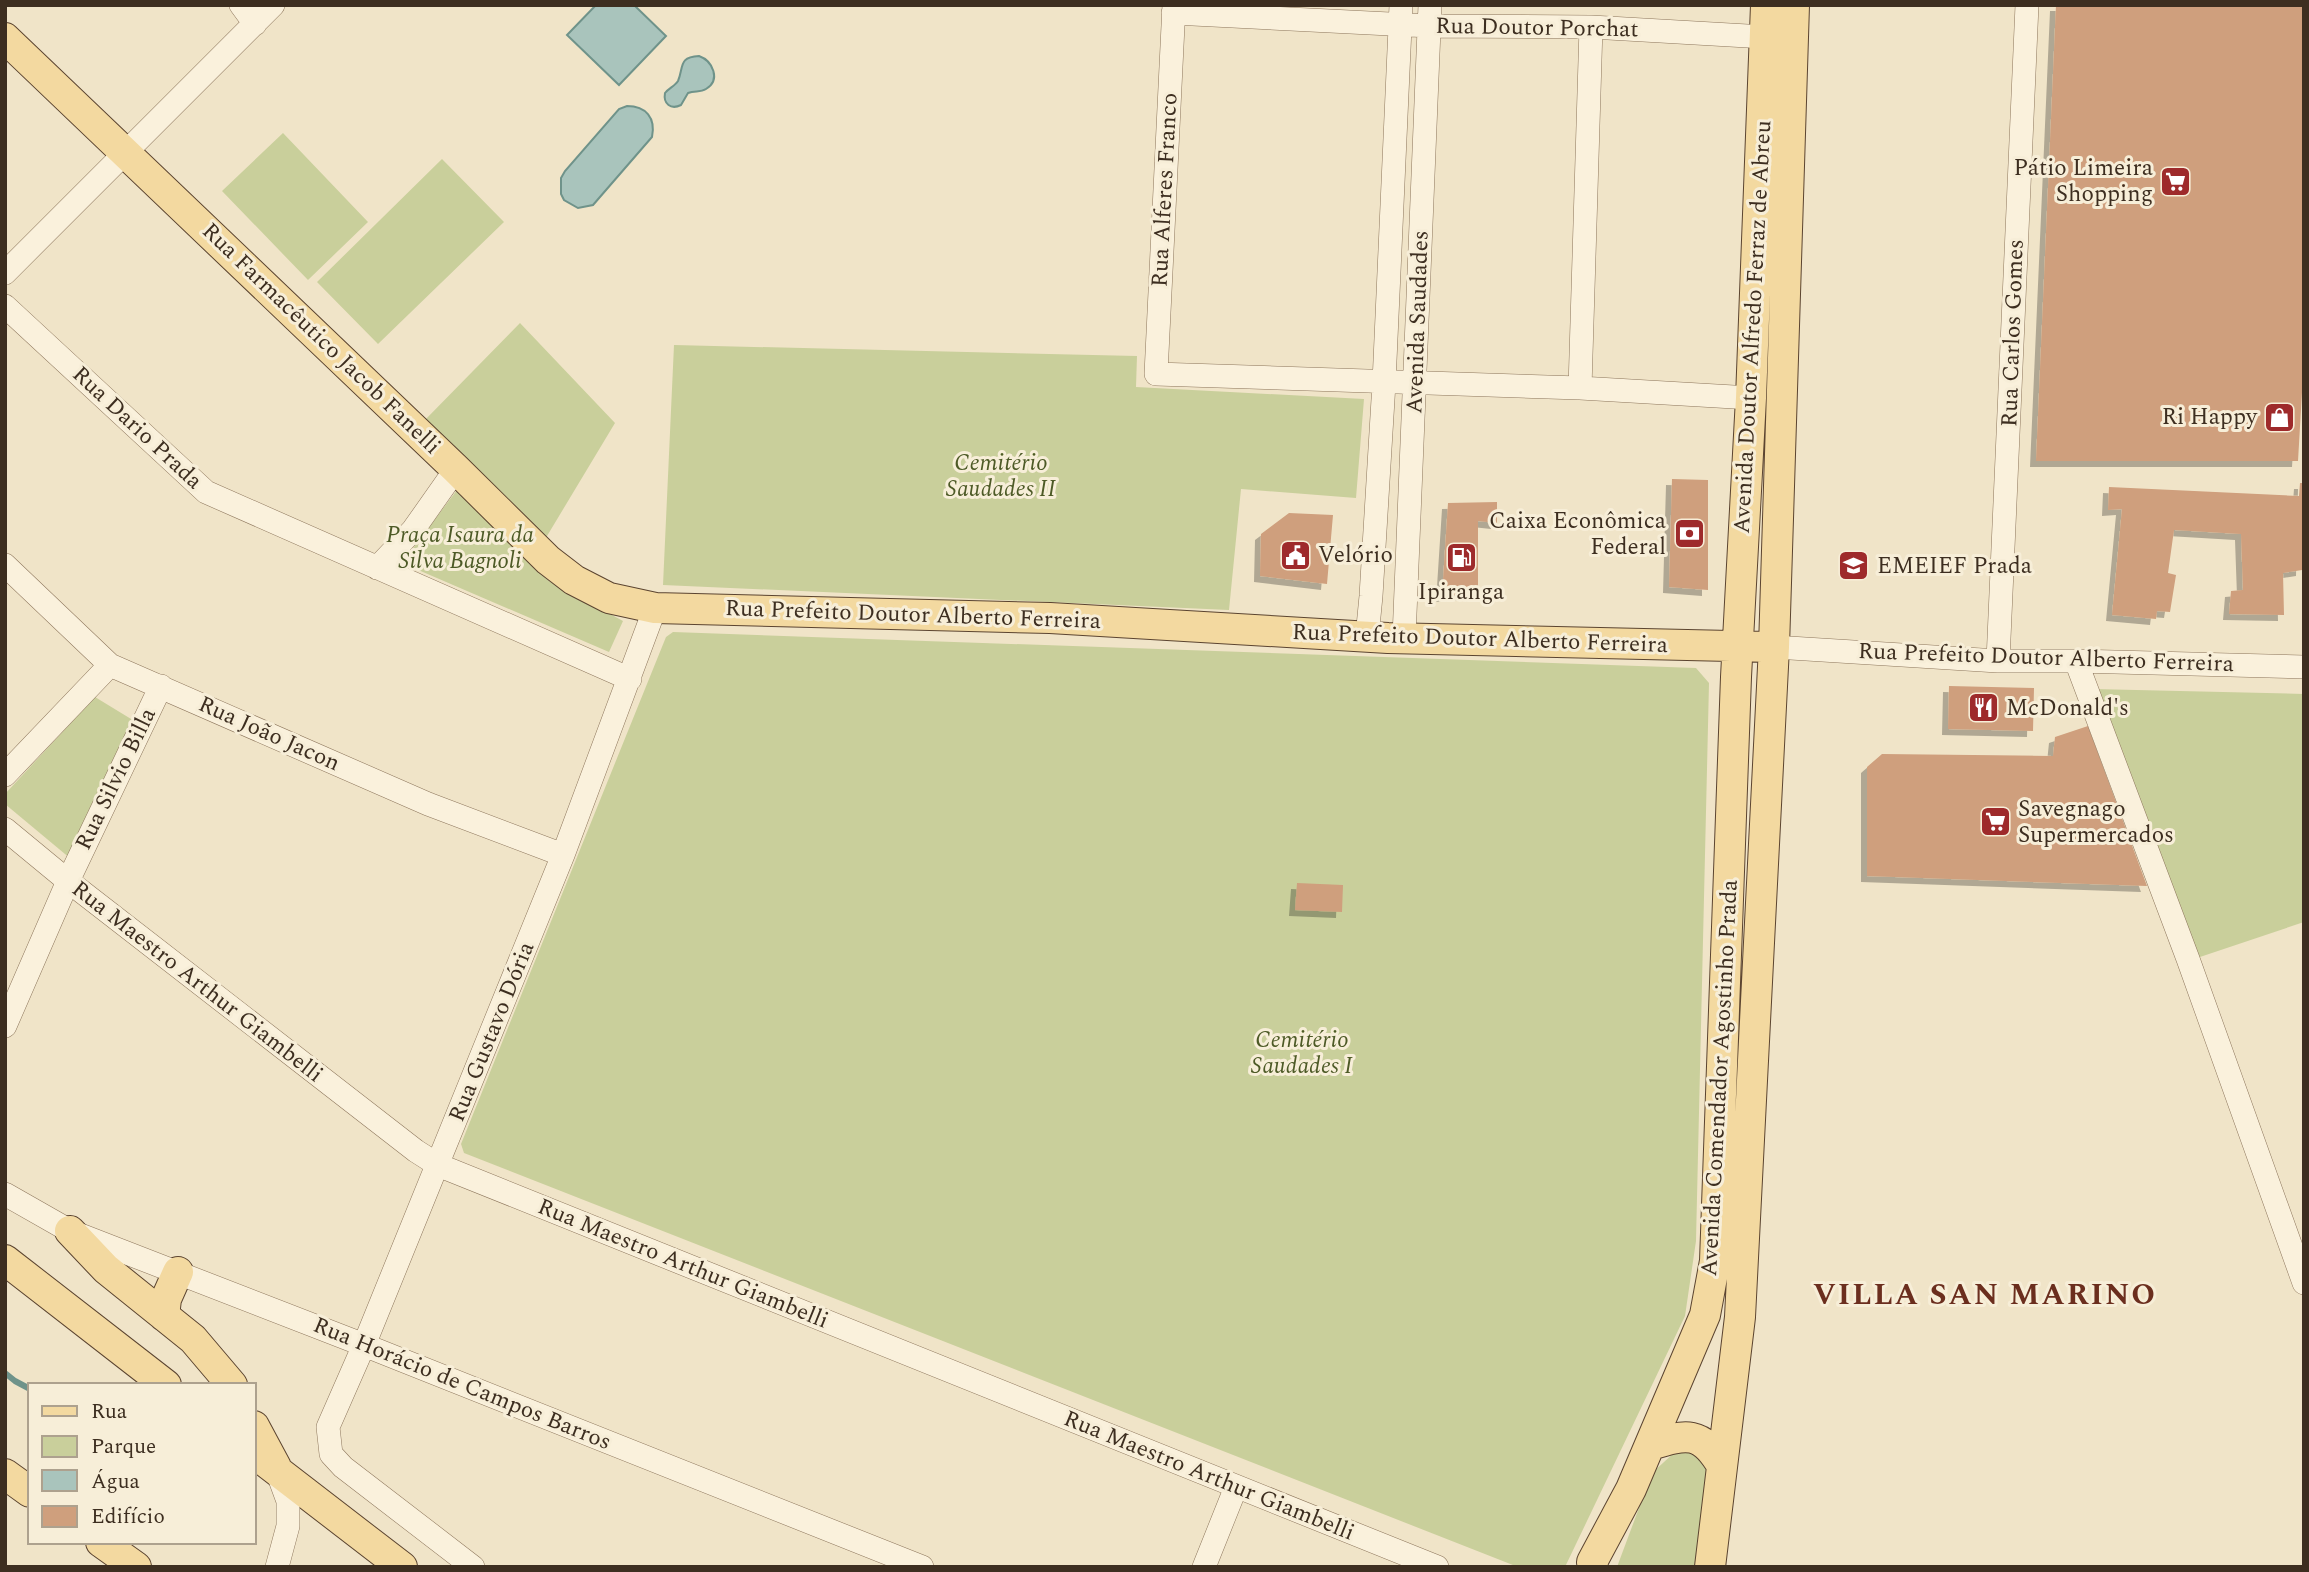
<svg xmlns="http://www.w3.org/2000/svg" width="2309" height="1572" font-family="Spectral,serif">
	<defs>
		<filter id="shadow"><feDropShadow dx="-6" dy="6" stdDeviation="0" flood-color="#0004"/></filter>
	</defs>
	<rect width="100%" height="100%" fill="#f0e4c8"/>
	<path fill="#c9cf9b" d="M283 133 368 222 308 280 222 191Z
		M442 159 504 222 378 344 317 282Z
		M520 323 615 423 544 541 423 422Z
		M674 345 1137 356 1136 387 1364 399 1356 498 1241 489 1229 610 663 585Z
		M457 490 549 581 623 621 609 652 402 563Z
		M673 632 1696 668 1709 683 1696 1241 1685 1316 1565 1567H1518L464 1153 461 1144 666 637Z
		M2093 689 2304 694V922L2194 959Z
		M95 697 136 722 71 859 5 804V794Z
		M1685 1450 1708 1461 1700 1567H1617L1652 1473 1676 1451Z"/>
	<path fill="#a9c4bc" stroke="#6f938a" stroke-width="2" d="M596 5H634L666 36 619 85 567 35Z
		M699 56C713 61 721 80 706 89 700 93 695 90 688 93L681 105C671 110 663 104 665 93 669 88 675 86 678 81 684 67 678 57 699 56Z
		M627 106C646 106 656 118 652 137L593 205 578 208 564 200 561 194V178L565 171 619 109Z"/>
	<g fill="none" stroke-linecap="round" stroke-linejoin="round">
		<path stroke="#6f938a" stroke-width="6" d="M5 1373 15 1381 30 1389"/>
	</g>
	<path fill="#cf9f7d" filter="url(#shadow)" d="M2056 5H2304V358L2298 461H2036Z
		M1672 479 1708 480V590L1669 587Z
		M2300 483H2304L2302 570 2283 573 2284 615 2229 614 2231 591 2243 590 2241 534 2174 530 2168 573 2176 575 2170 612 2157 611 2156 619 2112 615 2122 509 2108 510 2109 487 2299 496Z
		M1497 502V523L1478 521V593L1442 596 1448 503Z
		M1289 513 1333 515 1327 584 1260 576 1261 534Z
		M1949 686 2034 688 2033 731 1948 729Z
		M2088 726 2147 886 1867 876V767L1882 754 2053 756 2055 737Z
		M1297 883 1343 885 1342 912 1295 910Z"/>
	<g fill="none" stroke-linecap="round" stroke-linejoin="round">
		<defs>
			<path id="minor" d="M241 5 255 24
				M1174 5 1156 374 1580 388 1751 398
				M1173 13 1430 26 1591 27 1765 37 1778 40
				M5 273 273 5
				M5 306 206 492 630 679
				M1580 388 1591 27
				M5 565 110 665 428 804 563 855
				M377 568 413 530 456 469
				M1367 637 1371 596 1384 383 1401 5
				M1404 638 1430 5
				M1774 647 1998 661H2076L2304 667
				M1998 661 2027 5
				M2076 661 2188 959 2304 1283
				M5 775 110 665
				M5 829 68 881 416 1151 438 1165 1437 1567
				M5 1026 68 881 161 686
				M5 1194 70 1231 364 1345 922 1567
				M277 1567 288 1526V1501L277 1471
				M473 1567 343 1467 331 1454 328 1427 364 1345 563 855 655 608
				M1204 1567 1236 1487"/>
			<path id="major" d="M5 38 456 469 548 560 574 580 609 598 655 608 1050 618 1388 638 1774 647
				M70 1231 106 1269 193 1339 232 1385
				M5 1260 166 1385
				M164 1316 166 1299 178 1272
				M254 1426 276 1467
				M1650 1445C1687 1434 1701 1430 1722 1466
				M254 1453 402 1567
				M5 1474 30 1492
				M101 1542 136 1567
				M1593 1567 1592 1562 1631 1489 1705 1315 1715 1261 1736 677 1751 398 1766 5
				M1710 1567 1740 1317 1774 647 1794 5"/>
		</defs>
		<use href="#minor" stroke="#8d765c" stroke-width="24"/>
		<use href="#major" stroke="#5b4430" stroke-width="32"/>
		<use href="#minor" stroke="#faf1dc" stroke-width="23"/>
		<use href="#major" stroke="#f3d9a0" stroke-width="30"/>
	</g>
	<defs>
		<symbol id="supermarket-square" viewBox="-11 -11 22 22"><rect x="-9" y="-9" width="18" height="18" rx="4" fill="#9e2a2b" stroke="#f7eed8"/><path d="M-6-5.5h2.5l.6 2H6L4.5 2H-2.5L-4.4-4H-6ZM-1.5 3.2a1.3 1.3 0 1 0 .1 0ZM3 3.2a1.3 1.3 0 1 0 .1 0Z" fill="#fff"/></symbol>
		<symbol id="shop-square" viewBox="-11 -11 22 22"><rect x="-9" y="-9" width="18" height="18" rx="4" fill="#9e2a2b" stroke="#f7eed8"/><path d="M-5-2.5h2.3a2.7 3.5 0 0 1 5.4 0H5L5.5 6h-11ZM-1.5-2.5h3a1.5 2.3 0 0 0-3 0Z" fill="#fff"/></symbol>
		<symbol id="bank-square" viewBox="-11 -11 22 22"><rect x="-9" y="-9" width="18" height="18" rx="4" fill="#9e2a2b" stroke="#f7eed8"/><path d="M-6-4H6V4H-6ZM0-2.3a2.3 2.3 0 1 0 0 4.6a2.3 2.3 0 1 0 0-4.6Z" fill="#fff"/></symbol>
		<symbol id="civic-square" viewBox="-11 -11 22 22"><rect x="-9" y="-9" width="18" height="18" rx="4" fill="#9e2a2b" stroke="#f7eed8"/><path d="M-.6-6.5H3V-4.5H.6V-3L4-1V1h2V6H-6V1h2V-1L-.6-3ZM-1.2 2.5V6h2.4V2.5Z" fill="#fff"/></symbol>
		<symbol id="fuel-square" viewBox="-11 -11 22 22"><rect x="-9" y="-9" width="18" height="18" rx="4" fill="#9e2a2b" stroke="#f7eed8"/><path d="M-5.5-6h7V0h2V4h1.3V-2.5L3-4.5l.8-.8L6-3V5H2.5V1h-1V6h-7ZM-4.2-4.7v3.2H.2V-4.7Z" fill="#fff"/></symbol>
		<symbol id="school-square" viewBox="-11 -11 22 22"><rect x="-9" y="-9" width="18" height="18" rx="4" fill="#9e2a2b" stroke="#f7eed8"/><path d="M0-5L7-2L0 1L-7-2ZM-4 1L0 2.5L4 1V4Q0 6-4 4Z" fill="#fff"/></symbol>
		<symbol id="restaurant-square" viewBox="-11 -11 22 22"><rect x="-9" y="-9" width="18" height="18" rx="4" fill="#9e2a2b" stroke="#f7eed8"/><path d="M-5-6h1v4h1v-4h1v4h1v-4h1v5L-1.5 .5V6h-2V.5L-5-1ZM5-6V6H3V1.5H1.5Q1.5-4 5-6Z" fill="#fff"/></symbol>
	</defs>
	<g fill-rule="evenodd">
		<use href="#supermarket-square" x="2158" y="164" width="35" height="35"/>
		<use href="#shop-square" x="2262" y="400" width="35" height="35"/>
		<use href="#bank-square" x="1672" y="516" width="35" height="35"/>
		<use href="#civic-square" x="1278" y="538" width="35" height="35"/>
		<use href="#fuel-square" x="1444" y="540" width="35" height="35"/>
		<use href="#school-square" x="1836" y="548" width="35" height="35"/>
		<use href="#restaurant-square" x="1966" y="690" width="35" height="35"/>
		<use href="#supermarket-square" x="1978" y="804" width="35" height="35"/>
	</g>
	<g text-anchor="middle" dominant-baseline="central" stroke-width="6" stroke-linejoin="round" paint-order="stroke">
		<g font-size="23" fill="#3d2e20" stroke="#f7eed8">
			<text transform="translate(1537 28) rotate(1)">Rua Doutor Porchat</text>
			<text transform="translate(1165 190) rotate(-87)">Rua Alferes Franco</text>
			<text transform="translate(1418 322) rotate(-88)">Avenida Saudades</text>
			<text transform="translate(1753 327) rotate(-87)">Avenida Doutor Alfredo Ferraz de Abreu</text>
			<text transform="translate(2013 333) rotate(-88)">Rua Carlos Gomes</text>
			<text transform="translate(321 339) rotate(44)">Rua Farmacêutico Jacob Fanelli</text>
			<text transform="translate(137 428) rotate(43)">Rua Dario Prada</text>
			<text transform="translate(913 615) rotate(2)">Rua Prefeito Doutor Alberto Ferreira</text>
			<text transform="translate(1480 639) rotate(2)">Rua Prefeito Doutor Alberto Ferreira</text>
			<text transform="translate(2046 658) rotate(2)">Rua Prefeito Doutor Alberto Ferreira</text>
			<text transform="translate(269 734) rotate(24)">Rua João Jacon</text>
			<text transform="translate(116 779) rotate(-64)">Rua Silvio Billa</text>
			<text transform="translate(197 982) rotate(38)">Rua Maestro Arthur Giambelli</text>
			<text transform="translate(492 1032) rotate(-68)">Rua Gustavo Dória</text>
			<text transform="translate(1720 1078) rotate(-87)">Avenida Comendador Agostinho Prada</text>
			<text transform="translate(683 1264) rotate(22)">Rua Maestro Arthur Giambelli</text>
			<text transform="translate(462 1384) rotate(22)">Rua Horácio de Campos Barros</text>
			<text transform="translate(1209 1476) rotate(22)">Rua Maestro Arthur Giambelli</text>
		</g>
		<g font-size="23" fill="#3d2e20" stroke="#f7eed8" text-anchor="start">
			<text x="2153" y="168" text-anchor="end">Pátio Limeira<tspan x="2153" dy="26">Shopping</tspan></text>
			<text x="2257" y="417" text-anchor="end">Ri Happy</text>
			<text x="1666" y="521" text-anchor="end">Caixa Econômica<tspan x="1666" dy="26">Federal</tspan></text>
			<text x="1318" y="555">Velório</text>
			<text x="1877" y="566">EMEIEF Prada</text>
			<text x="1461" y="592" text-anchor="middle">Ipiranga</text>
			<text x="2006" y="708">McDonald's</text>
			<text x="2018" y="809">Savegnago<tspan x="2018" dy="26">Supermercados</tspan></text>
		</g>
		<g font-size="23" font-style="italic" fill="#4d5a26" stroke="#f7eed8">
			<text x="1001" y="463">Cemitério<tspan x="1001" dy="26">Saudades II</tspan></text>
			<text x="460" y="535">Praça Isaura da<tspan x="460" dy="26">Silva Bagnoli</tspan></text>
			<text x="1302" y="1040">Cemitério<tspan x="1302" dy="26">Saudades I</tspan></text>
		</g>
		<g font-size="30" font-weight="bold" letter-spacing="2" fill="#6b2e1e" stroke="#f7eed8">
			<text x="1985" y="1295">VILLA SAN MARINO</text>
		</g>
	</g>
	<rect width="2309" height="1572" fill="none" stroke="#3d2e20" stroke-width="14"/>
	<rect x="28" y="1383" width="228" height="161" fill="#f7eed8" stroke="#ada18e" stroke-width="2"/>
	<rect x="42" y="1406" width="35" height="10" fill="#f3d9a0" stroke="#ada18e" stroke-width="2"/>
	<text x="91" y="1418" font-size="21" fill="#3d2e20">Rua</text>
	<rect x="42" y="1436" width="35" height="21" fill="#c9cf9b" stroke="#ada18e" stroke-width="2"/>
	<text x="91" y="1453" font-size="21" fill="#3d2e20">Parque</text>
	<rect x="42" y="1470" width="35" height="21" fill="#a9c4bc" stroke="#ada18e" stroke-width="2"/>
	<text x="91" y="1488" font-size="21" fill="#3d2e20">Água</text>
	<rect x="42" y="1506" width="35" height="21" fill="#cf9f7d" stroke="#ada18e" stroke-width="2"/>
	<text x="91" y="1523" font-size="21" fill="#3d2e20">Edifício</text>
</svg>
